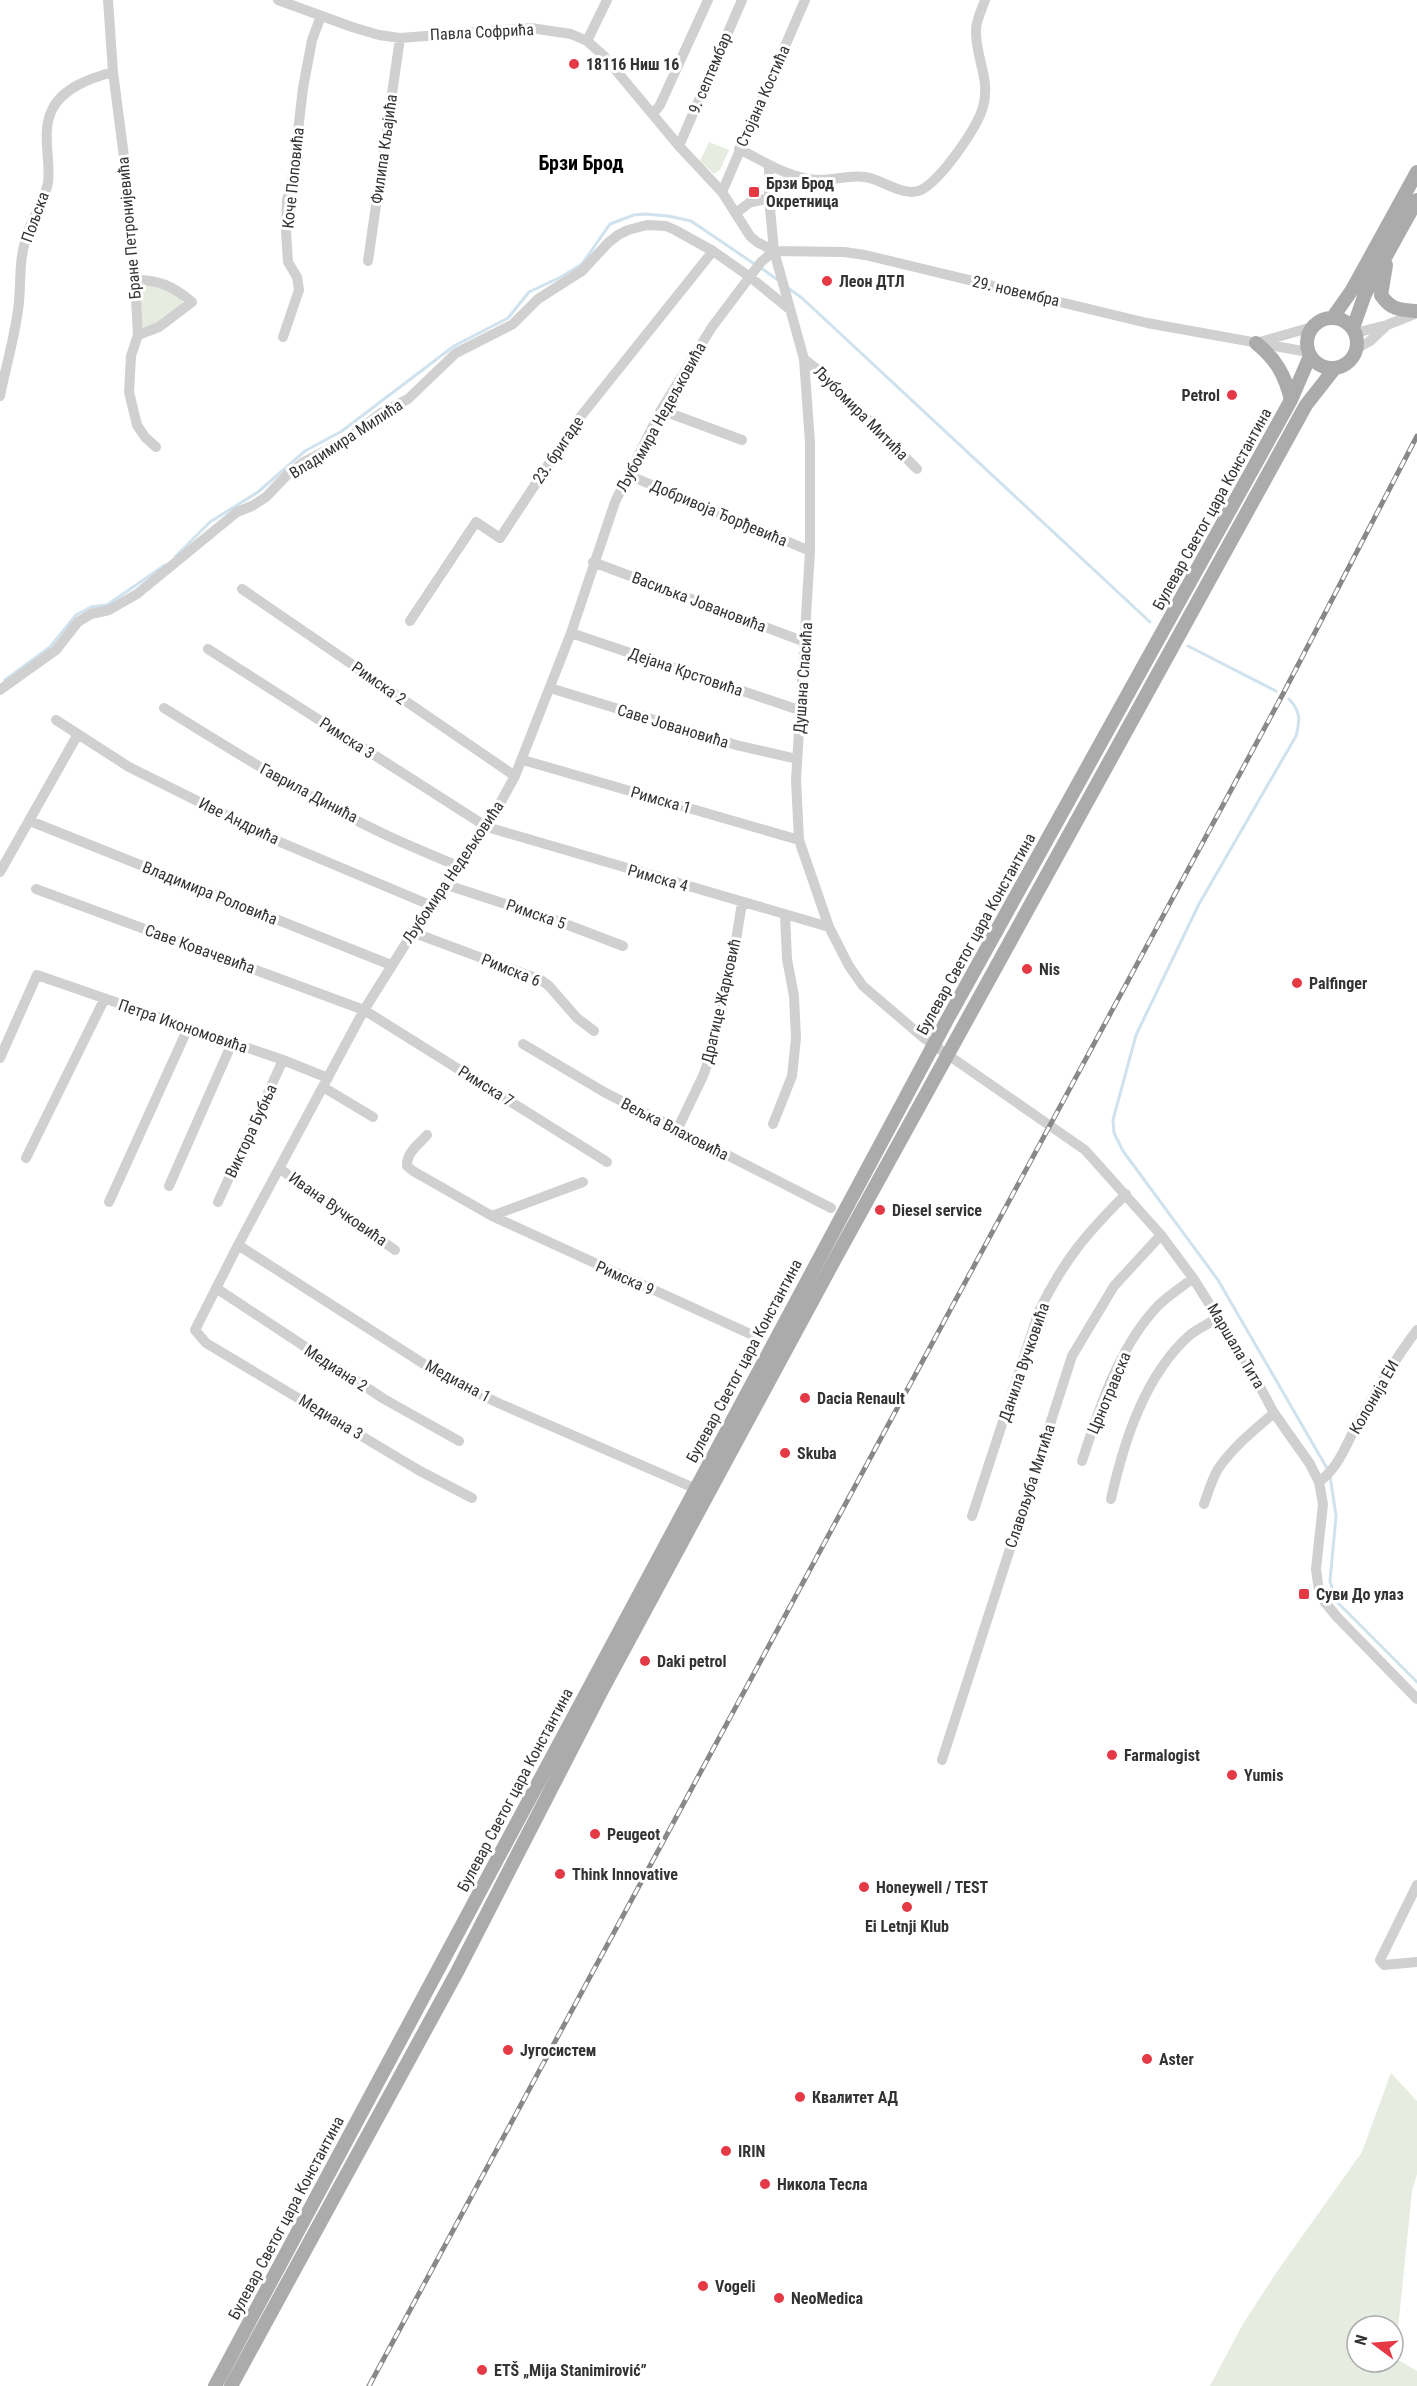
<svg xmlns="http://www.w3.org/2000/svg" width="1417" height="2386" font-family="'Roboto Condensed',sans-serif">
	<rect width="100%" height="100%" fill="#fff"/>
	<path fill="#e6ecdf" fill-rule="evenodd" d="M709 142 729 150 720 170 714 174 700 161Z
		M140 285 160 287 182 299V305L157 324 144 327 142 326Z
		M1391 2073 1417 2101V2174L1412 2191 1395 2358 1417 2371V2386H1210L1243 2324 1276 2273 1362 2152ZM1357 2326H1393V2362H1357Z"/>
	<g fill="none" stroke-linecap="round" stroke-linejoin="round">
		<path stroke="#cfe2ee" stroke-width="3" d="M761 268 778 280
			M788 288 802 298 1150 622
			M175 557 210 522 258 492 305 451 342 431 454 346 508 318 529 292 561 277 582 264 610 224 634 215 645 214 668 216 691 221 756 265
			M1188 646 1276 691
			M5 680 50 647 76 615 91 607 107 605 165 565
			M1289 699C1301 711 1300 721 1296 736L1199 904 1136 1035 1113 1120 1114 1133 1123 1151 1218 1280 1328 1470
			M1330 1476 1336 1516 1330 1581 1336 1601 1417 1682"/>
		<path stroke="#d0d0d0" stroke-width="10" d="M108 0 113 72 128 188 135 280 138 335 131 356 129 392 137 425 145 437 156 447
			M278 0 352 27 379 35 400 38 531 28 571 34 587 41 604 56 679 146 722 192 750 236 757 242 774 251 844 252 865 255 1147 323 1308 352
			M587 41 607 0
			M653 114 660 105 708 0
			M679 146 742 0
			M739 149C763 161 792 180 820 180 835 180 849 175 865 177 882 179 904 198 921 190 941 180 977 128 983 107 991 79 975 57 976 30 976 20 982 9 985 0
			M769 165V198L774 251 804 359 810 443V551L796 780 799 840 829 927 849 966 863 986 925 1039 1085 1150 1161 1235 1193 1278 1252 1372 1274 1413 1310 1464 1319 1482 1323 1504 1316 1569 1319 1591 1324 1601 1337 1617 1417 1699
			M722 192 805 0
			M736 213 749 203 769 198
			M368 261 400 38
			M135 280C159 280 173 286 192 302L159 327 138 335
			M1355 333 1387 325 1417 313
			M283 337 299 290 297 277 288 262 286 231 287 200 293 174 303 88 312 40 321 16
			M1260 342 1312 327
			M1356 349 1370 341 1387 325
			M804 359 818 370 917 469
			M0 396C6 365 16 333 19 302 21 279 19 261 26 238 31 219 44 202 48 183 51 160 41 131 52 110 62 88 91 78 113 72
			M661 410 742 440
			M628 475 810 551
			M593 562 805 642
			M242 589 515 776
			M410 621 476 522 500 538 577 421 713 251
			M571 633 802 711
			M208 649 487 827 829 927
			M550 688 736 745 797 759
			M0 690 56 650 78 622 91 614 109 610 137 594 237 512 252 506 266 497 287 475 304 462 344 441 381 413 408 399 456 353 513 324 538 299 582 271 608 243 618 235 628 230 647 225 666 226 675 230 713 251 750 277 788 308
			M164 708C235 752 308 798 384 834 409 846 435 856 460 867
			M56 720 129 767 280 842 430 905
			M523 760 799 840
			M30 821 391 965
			M0 872 78 734
			M447 885 555 920 623 946
			M36 889 364 1010 607 1162
			M412 932 541 980 549 986 577 1018 594 1031
			M523 1044 604 1092 831 1208
			M0 1058 37 975 283 1060 328 1078
			M323 1087 373 1117
			M773 1124 792 1076 796 1038 794 996 787 959 785 914
			M677 1130 703 1076 711 1054 731 971 742 903
			M427 1135C419 1144 406 1153 407 1166L413 1171 492 1216 759 1338
			M26 1158 104 1000
			M280 1169 395 1250
			M169 1186 232 1043
			M109 1202 188 1028
			M218 1202 283 1060
			M492 1216 583 1182
			M238 1245 438 1373 496 1402 694 1488
			M216 1288 384 1399 459 1441
			M1082 1461C1099 1409 1117 1352 1154 1310 1164 1298 1181 1288 1193 1278
			M1319 1482C1341 1465 1345 1445 1359 1421 1377 1389 1395 1359 1417 1330
			M472 1498 420 1471 206 1343 195 1330 238 1245 364 1010 430 905 460 867 487 827 515 776 571 633 615 502 661 410 712 327 761 262 774 251
			M1111 1499C1124 1441 1145 1374 1191 1334 1199 1328 1210 1323 1219 1317
			M1204 1504C1208 1493 1212 1479 1218 1469 1233 1447 1254 1430 1274 1413
			M972 1516 1039 1311C1064 1260 1086 1234 1126 1194
			M942 1760 1072 1356 1114 1286 1161 1235
			M1417 1885 1380 1960 1384 1965 1417 1962"/>
		<path stroke="#ababab" stroke-width="14" d="M1386 265 1381 295C1391 310 1400 310 1417 311
			M1333 317 1352 290 1417 172
			M1307 343a25 25 0 1 1 50 0a25 25 0 1 1-50 0Z
			M1353 328 1365 294 1417 200
			M1256 343C1276 359 1285 375 1291 400
			M215 2386 947 1020 1291 400 1310 356
			M231 2386 457 1972 602 1690 835 1259 1306 405 1335 368"/>
		<defs>
			<path id="rail" d="M369 2386 1284 692 1417 436"/>
		</defs>
		<use href="#rail" stroke="#888" stroke-width="5"/>
		<use href="#rail" stroke="#fff" stroke-width="3" stroke-dasharray="9" stroke-linecap="butt"/>
	</g>
	<g fill="#e63946" stroke="#fff" stroke-width="2">
		<circle cx="574" cy="64" r="6"/>
		<rect x="748" y="186" width="12" height="12" rx="3"/>
		<circle cx="827" cy="281" r="6"/>
		<circle cx="1232" cy="395" r="6"/>
		<circle cx="1027" cy="969" r="6"/>
		<circle cx="1297" cy="983" r="6"/>
		<circle cx="880" cy="1210" r="6"/>
		<circle cx="805" cy="1398" r="6"/>
		<circle cx="785" cy="1453" r="6"/>
		<rect x="1298" y="1588" width="12" height="12" rx="3"/>
		<circle cx="645" cy="1661" r="6"/>
		<circle cx="1112" cy="1755" r="6"/>
		<circle cx="1232" cy="1775" r="6"/>
		<circle cx="595" cy="1834" r="6"/>
		<circle cx="560" cy="1874" r="6"/>
		<circle cx="864" cy="1887" r="6"/>
		<circle cx="907" cy="1907" r="6"/>
		<circle cx="508" cy="2050" r="6"/>
		<circle cx="1147" cy="2059" r="6"/>
		<circle cx="800" cy="2097" r="6"/>
		<circle cx="726" cy="2151" r="6"/>
		<circle cx="765" cy="2184" r="6"/>
		<circle cx="703" cy="2286" r="6"/>
		<circle cx="779" cy="2298" r="6"/>
		<circle cx="482" cy="2370" r="6"/>
	</g>
	<g text-anchor="middle" dominant-baseline="central" stroke-width="6" stroke-linejoin="round" paint-order="stroke">
		<g font-size="16" fill="#333" stroke="#fff">
			<text transform="translate(482 32) rotate(-3)">Павла Софрића</text>
			<text transform="translate(710 73) rotate(-67)">9. септембар</text>
			<text transform="translate(763 96) rotate(-66)">Стојана Костића</text>
			<text transform="translate(384 149) rotate(-82)">Филипа Кљајића</text>
			<text transform="translate(293 178) rotate(-84)">Коче Поповића</text>
			<text transform="translate(35 217) rotate(-70)">Пољска</text>
			<text transform="translate(129 228) rotate(-95)">Бране Петронијевића</text>
			<text transform="translate(1016 291) rotate(13)">29. новембра</text>
			<text transform="translate(861 413) rotate(45)">Љубомира Митића</text>
			<text transform="translate(661 417) rotate(-61)">Љубомира Недељковића</text>
			<text transform="translate(346 439) rotate(-33)">Владимира Милића</text>
			<text transform="translate(558 450) rotate(-56)">23. бригаде</text>
			<text transform="translate(1212 509) rotate(-61)">Булевар Светог цара Константина</text>
			<text transform="translate(719 513) rotate(23)">Добривоја Ђорђевића</text>
			<text transform="translate(699 602) rotate(21)">Васиљка Јовановића</text>
			<text transform="translate(686 672) rotate(19)">Дејана Крстовића</text>
			<text transform="translate(803 678) rotate(-86)">Душана Спасића</text>
			<text transform="translate(379 683) rotate(35)">Римска 2</text>
			<text transform="translate(673 726) rotate(17)">Саве Јовановића</text>
			<text transform="translate(347 738) rotate(33)">Римска 3</text>
			<text transform="translate(309 793) rotate(28)">Гаврила Динића</text>
			<text transform="translate(661 800) rotate(16)">Римска 1</text>
			<text transform="translate(239 821) rotate(26)">Иве Андрића</text>
			<text transform="translate(453 872) rotate(-56)">Љубомира Недељковића</text>
			<text transform="translate(658 878) rotate(16)">Римска 4</text>
			<text transform="translate(210 893) rotate(22)">Владимира Роловића</text>
			<text transform="translate(536 914) rotate(19)">Римска 5</text>
			<text transform="translate(976 934) rotate(-61)">Булевар Светог цара Константина</text>
			<text transform="translate(200 949) rotate(20)">Саве Ковачевића</text>
			<text transform="translate(511 970) rotate(22)">Римска 6</text>
			<text transform="translate(721 1001) rotate(-77)">Драгице Жарковић</text>
			<text transform="translate(183 1026) rotate(19)">Петра Икономовића</text>
			<text transform="translate(486 1086) rotate(32)">Римска 7</text>
			<text transform="translate(675 1129) rotate(27)">Вељка Влаховића</text>
			<text transform="translate(251 1131) rotate(-65)">Виктора Бубња</text>
			<text transform="translate(338 1209) rotate(35)">Ивана Вучковића</text>
			<text transform="translate(625 1278) rotate(24)">Римска 9</text>
			<text transform="translate(1236 1346) rotate(59)">Маршала Тита</text>
			<text transform="translate(744 1361) rotate(-62)">Булевар Светог цара Константина</text>
			<text transform="translate(1024 1362) rotate(-71)">Данила Вучковића</text>
			<text transform="translate(336 1368) rotate(33)">Медиана 2</text>
			<text transform="translate(458 1381) rotate(28)">Медиана 1</text>
			<text transform="translate(1109 1393) rotate(-67)">Црнотравска</text>
			<text transform="translate(1374 1397) rotate(-60)">Колонија ЕИ</text>
			<text transform="translate(331 1417) rotate(31)">Медиана 3</text>
			<text transform="translate(1030 1486) rotate(-72)">Славољуба Митића</text>
			<text transform="translate(515 1790) rotate(-62)">Булевар Светог цара Константина</text>
			<text transform="translate(286 2218) rotate(-62)">Булевар Светог цара Константина</text>
		</g>
		<g font-size="16" font-weight="bold" fill="#333" stroke="#fff" text-anchor="start">
			<text x="586" y="64">18116 Ниш 16</text>
			<text x="766" y="183">Брзи Брод<tspan x="766" dy="18">Окретница</tspan></text>
			<text x="839" y="281">Леон ДТЛ</text>
			<text x="1220" y="395" text-anchor="end">Petrol</text>
			<text x="1039" y="969">Nis</text>
			<text x="1309" y="983">Palfinger</text>
			<text x="892" y="1210">Diesel service</text>
			<text x="817" y="1398">Dacia Renault</text>
			<text x="797" y="1453">Skuba</text>
			<text x="1316" y="1594">Суви До улаз</text>
			<text x="657" y="1661">Daki petrol</text>
			<text x="1124" y="1755">Farmalogist</text>
			<text x="1244" y="1775">Yumis</text>
			<text x="607" y="1834">Peugeot</text>
			<text x="572" y="1874">Think Innovative</text>
			<text x="876" y="1887">Honeywell / TEST</text>
			<text x="907" y="1926" text-anchor="middle">Ei Letnji Klub</text>
			<text x="520" y="2050">Југосистем</text>
			<text x="1159" y="2059">Aster</text>
			<text x="812" y="2097">Квалитет АД</text>
			<text x="738" y="2151">IRIN</text>
			<text x="777" y="2184">Никола Тесла</text>
			<text x="715" y="2286">Vogeli</text>
			<text x="791" y="2298">NeoMedica</text>
			<text x="494" y="2370">ETŠ „Mija Stanimirović”</text>
		</g>
		<g font-size="20" font-weight="bold" fill="#000" stroke="#fff">
			<text x="581" y="163">Брзи Брод</text>
		</g>
	</g>
	<g transform="translate(1375 2344) rotate(286)"><circle r="28" fill="#ffffff" stroke="#adadad" stroke-width="1.5"/>
	<path d="M0-4.5L10 22L0 15L-10 22Z" fill="#e63946"/>
	<text y="-9" font-size="16" font-weight="bold" text-anchor="middle" fill="#333333">N</text>
	</g>
</svg>
